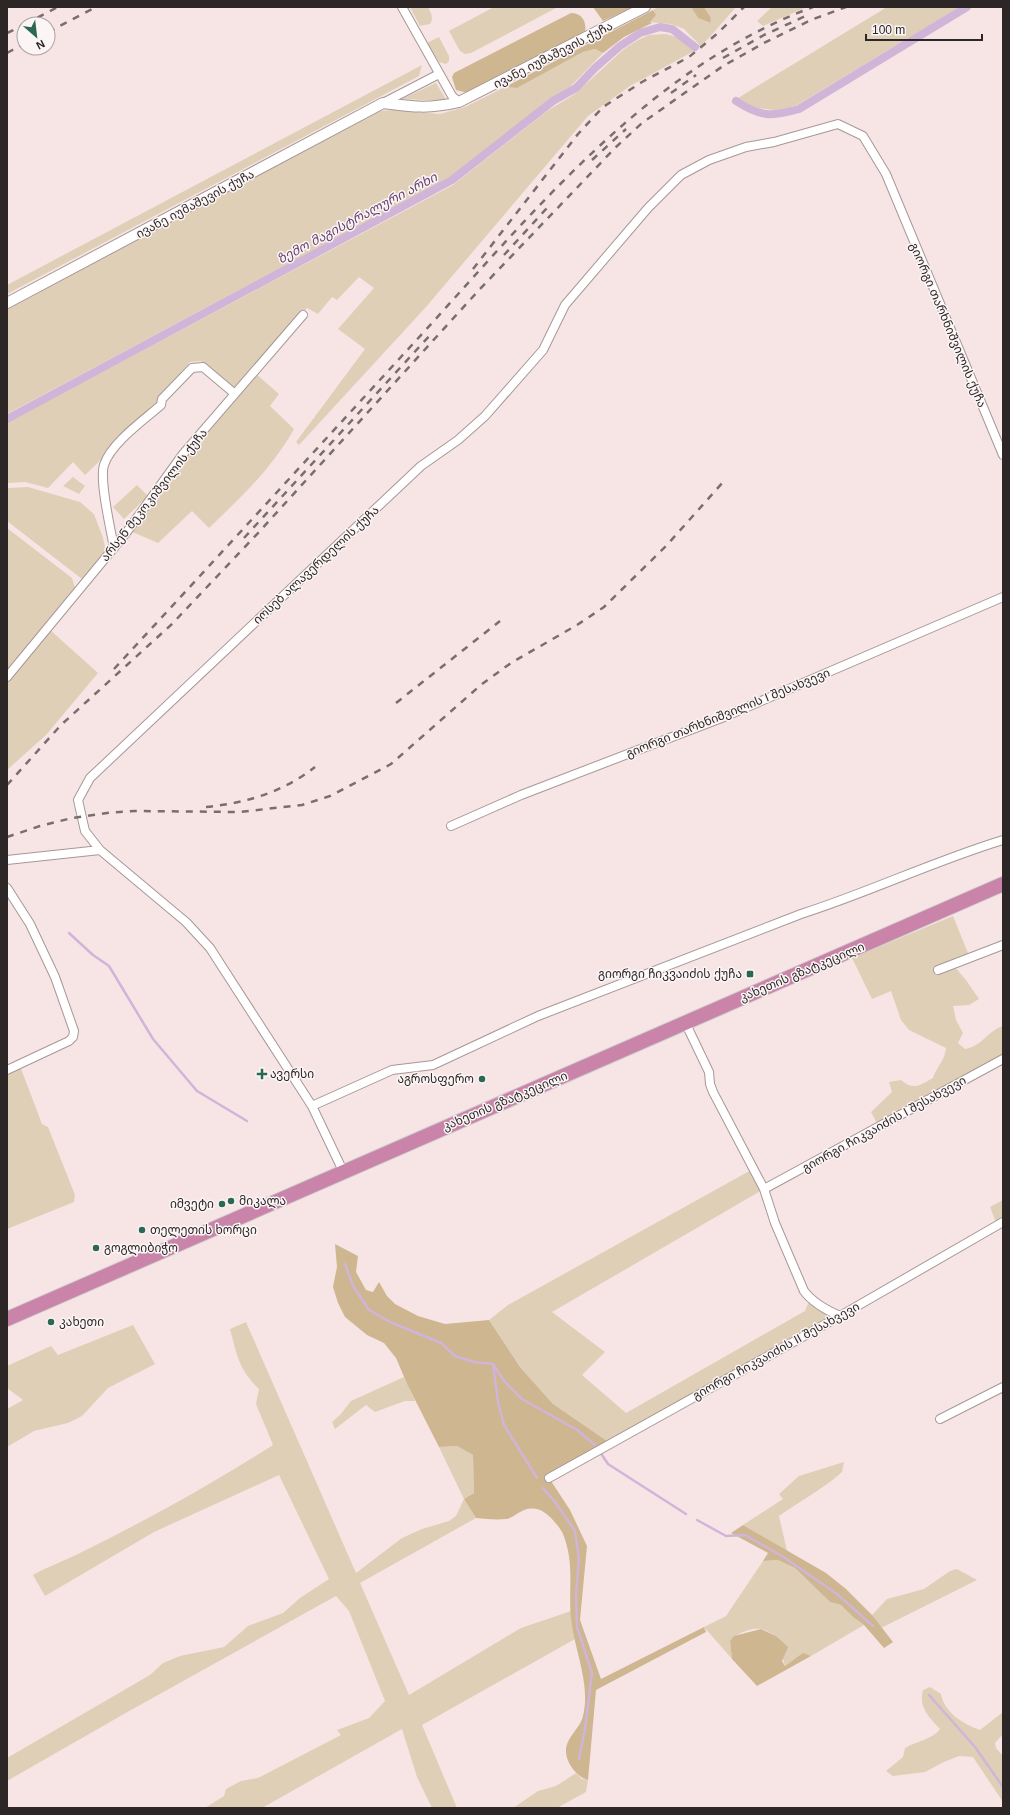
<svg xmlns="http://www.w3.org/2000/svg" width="1010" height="1815" font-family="Arial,'Noto Sans Georgian',sans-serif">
	<rect width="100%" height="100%" fill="#f7e5e5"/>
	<path fill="#dfcfb7" d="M410 7H428C431 13 434 18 430 24L420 26Z
		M494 7H558L471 53 465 54 460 51 449 31Z
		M658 7H691L698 18 709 23 711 18 704 7H736L708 39 694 51 630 86 588 116 426 307 299 445 296 442 365 349 338 329 374 288 359 277 337 300 332 297 318 314 307 308 236 390 201 361 190 362 161 395 159 403 113 443 107 449 105 456 85 475 73 462 48 488 25 482 7 483V423L453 185 547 111 575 94 624 49 638 40 649 35 666 34 680 38 692 49 699 44 684 29 671 24 649 22 655 15 653 10Z
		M772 7H807L763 26 757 21Z
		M887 7H960L797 105 781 111 751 107 738 98Z
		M439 37 449 56V61L446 64 439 62 427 43Z
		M595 49 603 53 570 87 540 107 450 177 7 414V309L378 111 393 110 440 114 465 107 505 87 517 88 583 52Z
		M422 65 419 76 7 294V285Z
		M436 83 447 101 402 99Z
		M256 374 279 394 270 406 294 429C270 471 243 495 209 528L192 511 158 543 130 531 178 464Z
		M73 477 85 486 79 494 63 486Z
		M137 485 148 496 124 519 113 507Z
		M28 487 80 502 94 514 103 538 105 547 104 553 82 579 7 521V488Z
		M7 528 72 578 75 588 7 673Z
		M49 629 98 673 46 735 7 770V683Z
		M953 916 970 958 953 965 966 980 979 999 969 1005 953 1006 956 1020 963 1033 958 1043 965 1049C983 1046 987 1031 1003 1026V1059L879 1127 871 1112 892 1092 889 1082 901 1080C914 1091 920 1085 933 1078 938 1064 944 1063 946 1048L909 1030 901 1020 891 991 872 999 852 958Z
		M20 1066 42 1124 48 1127 75 1195 74 1202 7 1229V1073Z
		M753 1169 764 1189 552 1312 605 1352 582 1375 626 1413 805 1311 810 1299 840 1316 610 1443 553 1404 520 1367 489 1320 508 1305Z
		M1003 1200V1222L997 1225 990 1207Z
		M246 1322 356 1573 402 1538 422 1529 449 1521 456 1516 464 1499 439 1447 457 1446 473 1455 474 1493 464 1499 476 1518 360 1583 409 1695 521 1628 571 1611 575 1639 422 1725 457 1808H432L417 1777 402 1729 262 1808H205L224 1796 226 1789 241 1781 258 1778 341 1735 337 1730 369 1718 385 1701 349 1611 336 1596 131 1710 7 1781V1758L150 1675 163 1663 180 1656 224 1647 248 1626 283 1613 300 1598 329 1579 279 1475 154 1532 45 1596 33 1575C49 1566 66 1560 82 1552 147 1520 212 1484 273 1445L256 1404 259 1389C239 1370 237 1355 230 1329Z
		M133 1325 155 1364 108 1388 82 1416 68 1423 34 1431 7 1447V1409L23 1400 7 1388V1366L51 1346 58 1355Z
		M404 1377 415 1401H405L375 1412 366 1405 335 1429 332 1422 340 1415 351 1401Z
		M844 1462 842 1472C823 1489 800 1501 779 1516L787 1551 743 1525 783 1499 779 1494 799 1476Z
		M778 1560 795 1568 830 1602 841 1605 853 1617 864 1625 811 1656 803 1654 785 1666 776 1636C772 1634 766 1630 761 1629 752 1627 735 1634 730 1641L732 1659 704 1627 726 1616 763 1561Z
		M957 1569 977 1580 881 1628 872 1615 887 1599 924 1589 950 1571Z
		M930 1687 941 1694C944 1712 963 1724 980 1730L1003 1712V1734L995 1743 996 1748 1003 1756V1802L973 1757 959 1756 944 1762 925 1772 893 1776 886 1771 903 1757 905 1748C917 1741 933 1739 940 1729 929 1717 918 1707 923 1690Z
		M576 1773 582 1779 588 1780 586 1792 557 1808H513L538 1791 556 1786Z"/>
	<path fill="#ceb690" d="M593 7H634L603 21Z
		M691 7H704L711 18 710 23 698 18Z
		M653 10 656 15 650 22 652 23 624 37 603 53 595 49 583 52 517 88 505 87Z
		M571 13C582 13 587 22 585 32L468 93 456 90 452 77 454 73Z
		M335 1244 358 1256 356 1272 366 1290 373 1292 379 1282 387 1296 395 1304 418 1316 445 1324 489 1320 520 1367 553 1404 610 1443 549 1478 570 1510 587 1546 580 1620 601 1679 704 1627 706 1632 596 1690 588 1780C577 1777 566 1763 566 1751 566 1737 580 1729 583 1716 591 1683 574 1650 571 1618 568 1588 575 1564 563 1534 560 1527 548 1513 540 1510 523 1504 516 1518 506 1519 497 1520 486 1519 476 1518L464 1499 474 1493 473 1455 457 1446 439 1447 408 1386 396 1358 384 1343 367 1335 345 1317 338 1303 333 1287 337 1267Z
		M743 1525 826 1573 846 1589 872 1615 893 1642 884 1648 864 1625 853 1617 841 1605 830 1602 795 1568 778 1560 763 1561 768 1553 731 1533Z
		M761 1629 776 1636 788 1647 782 1661 785 1666 803 1653 811 1656 757 1686 732 1659 730 1641 734 1636Z"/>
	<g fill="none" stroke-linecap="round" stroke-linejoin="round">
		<path stroke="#d0b5d9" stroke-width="2.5" d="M69 933 93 955 109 966 153 1039 197 1091 247 1121
			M345 1264 353 1286 369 1310 390 1322 441 1343 455 1356 474 1362 493 1364 504 1381 522 1399 577 1430 595 1445
			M493 1365 498 1402 504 1425 537 1478
			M602 1455 608 1464 686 1514
			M543 1488 555 1502 575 1531 579 1559 576 1594 577 1627 592 1673 585 1729 579 1759
			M697 1520 726 1536 745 1535 782 1556 837 1594 873 1626
			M929 1695 975 1747 1003 1787"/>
		<path stroke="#d0b5d9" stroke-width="8" d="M736 101C760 117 772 117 799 109L967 7
			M7 419 452 180 553 101 576 88 595 68 620 46 640 33 660 27 672 29 695 47"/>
		<defs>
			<path id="minor" d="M402 7 452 96 459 102
				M383 103 439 74
				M114 548C111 530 99 481 104 465 111 443 144 420 161 405L162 399 192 368 203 367 235 394
				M7 677 126 533 183 454 303 315
				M451 826 521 795 724 717 1003 597
				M7 860 100 850
				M7 888 30 924 55 977 74 1031 73 1037 69 1041 7 1070
				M938 970 1003 945
				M685 1022 709 1072 710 1084 713 1092 764 1189 775 1223 804 1291C813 1303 826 1310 840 1316
				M312 1106 392 1070 433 1065 538 1016 801 914C870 892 934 861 1003 840
				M343 1171 312 1106 210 948 186 922 100 850 85 831 78 800 90 778 421 466 458 440 485 416 543 350 565 305 648 208 681 175 709 160 746 147 774 142 838 124 863 136 886 174 1003 455
				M764 1189 1003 1059
				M940 1419 1003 1387
				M549 1478 840 1316 1003 1222"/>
			<path id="tertiary" d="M7 303 383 103C413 107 430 109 459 102L645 7"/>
			<path id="trunk" d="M7 1319 1003 884"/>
		</defs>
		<use href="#minor" stroke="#a89797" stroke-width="10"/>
		<use href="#tertiary" stroke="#a89797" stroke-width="12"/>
		<use href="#trunk" stroke="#cccbcb" stroke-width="16"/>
		<use href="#minor" stroke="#fff" stroke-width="8"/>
		<use href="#tertiary" stroke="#fff" stroke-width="10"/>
		<use href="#trunk" stroke="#ca84aa" stroke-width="14"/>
		<path stroke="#786e6e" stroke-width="2.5" stroke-dasharray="7 7" stroke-linecap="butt" d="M25 24 58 7
			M48 32 96 7
			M7 33 24 25
			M7 53 24 44
			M723 58 764 35 810 14
			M671 93 696 75
			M592 160 626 129
			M504 255 547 208
			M473 269 578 134 603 107 642 82 689 57 718 33 744 7
			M244 538 432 333
			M114 669C213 562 312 454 411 346 529 218 644 70 813 7
			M396 703 500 621
			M7 785 61 725 172 624 259 532 479 290 616 147 642 123 723 66 764 43 811 20 846 7
			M206 807C247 803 283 792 315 767
			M7 837 40 826 72 818 107 813 135 811 239 812 302 805 330 796 391 764 482 684 511 663 577 625 604 607 667 545 724 481"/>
	</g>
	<g fill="#2a6855" stroke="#fcf5f5" stroke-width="1.5">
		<rect x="746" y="970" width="8" height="8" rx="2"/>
		<path d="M260 1068h4v4h4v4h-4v4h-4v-4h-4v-4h4z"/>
		<circle cx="482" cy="1079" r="4"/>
		<circle cx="231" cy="1201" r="4"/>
		<circle cx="222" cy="1204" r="4"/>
		<circle cx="142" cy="1230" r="4"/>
		<circle cx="96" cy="1248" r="4"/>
		<circle cx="51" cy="1322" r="4"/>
	</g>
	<g text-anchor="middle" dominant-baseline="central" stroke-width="3" stroke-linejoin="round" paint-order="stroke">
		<g font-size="12" fill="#2c2626" stroke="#fcf5f5">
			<text transform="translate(553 55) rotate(-27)">ივანე იუმაშევის ქუჩა</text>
			<text transform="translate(195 204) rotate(-28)">ივანე იუმაშევის ქუჩა</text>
			<text transform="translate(948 325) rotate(67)">გიორგი თარხნიშვილის ქუჩა</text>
			<text transform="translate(154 495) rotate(-52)">არსენ მეკოკიშვილის ქუჩა</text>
			<text transform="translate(316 565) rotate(-43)">იოსებ ალავერდელის ქუჩა</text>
			<text transform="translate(728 713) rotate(-22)">გიორგი თარხნიშვილის I შესახვევი</text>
			<text transform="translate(802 972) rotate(-23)">კახეთის გზატკეცილი</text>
			<text transform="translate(505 1101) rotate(-23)">კახეთის გზატკეცილი</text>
			<text transform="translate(884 1124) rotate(-29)">გიორგი ჩიკვაიძის I შესახვევი</text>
			<text transform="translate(776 1351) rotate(-29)">გიორგი ჩიკვაიძის II შესახვევი</text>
		</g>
		<g font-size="12" fill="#2c2626" stroke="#fcf5f5" text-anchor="start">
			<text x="742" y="974" text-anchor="end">გიორგი ჩიკვაიძის ქუჩა</text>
			<text x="270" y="1074">ავერსი</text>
			<text x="474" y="1079" text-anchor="end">აგროსფერო</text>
			<text x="239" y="1201">მიკალა</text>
			<text x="214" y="1204" text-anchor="end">იმვეტი</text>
			<text x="150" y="1230">თელეთის ხორცი</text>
			<text x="104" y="1248">გოგლიბიჭო</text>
			<text x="59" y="1322">კახეთი</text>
		</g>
		<g font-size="13" font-style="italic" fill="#664272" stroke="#fcf5f5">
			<text transform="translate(357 218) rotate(-28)">ზემო მაგისტრალური არხი</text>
		</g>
	</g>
	<rect width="1010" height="1815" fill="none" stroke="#2c2626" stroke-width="16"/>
	<g transform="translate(36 36) rotate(152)"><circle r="19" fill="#fcf5f5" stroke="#a9a2a2"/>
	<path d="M0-3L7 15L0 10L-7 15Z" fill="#2a6855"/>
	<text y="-6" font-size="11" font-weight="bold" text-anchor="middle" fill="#2c2626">N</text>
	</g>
	<path d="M866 34v6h116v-6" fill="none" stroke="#2c2626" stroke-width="2"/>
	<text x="872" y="34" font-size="12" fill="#2c2626" stroke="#fcf5f5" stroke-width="3" paint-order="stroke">100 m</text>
</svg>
